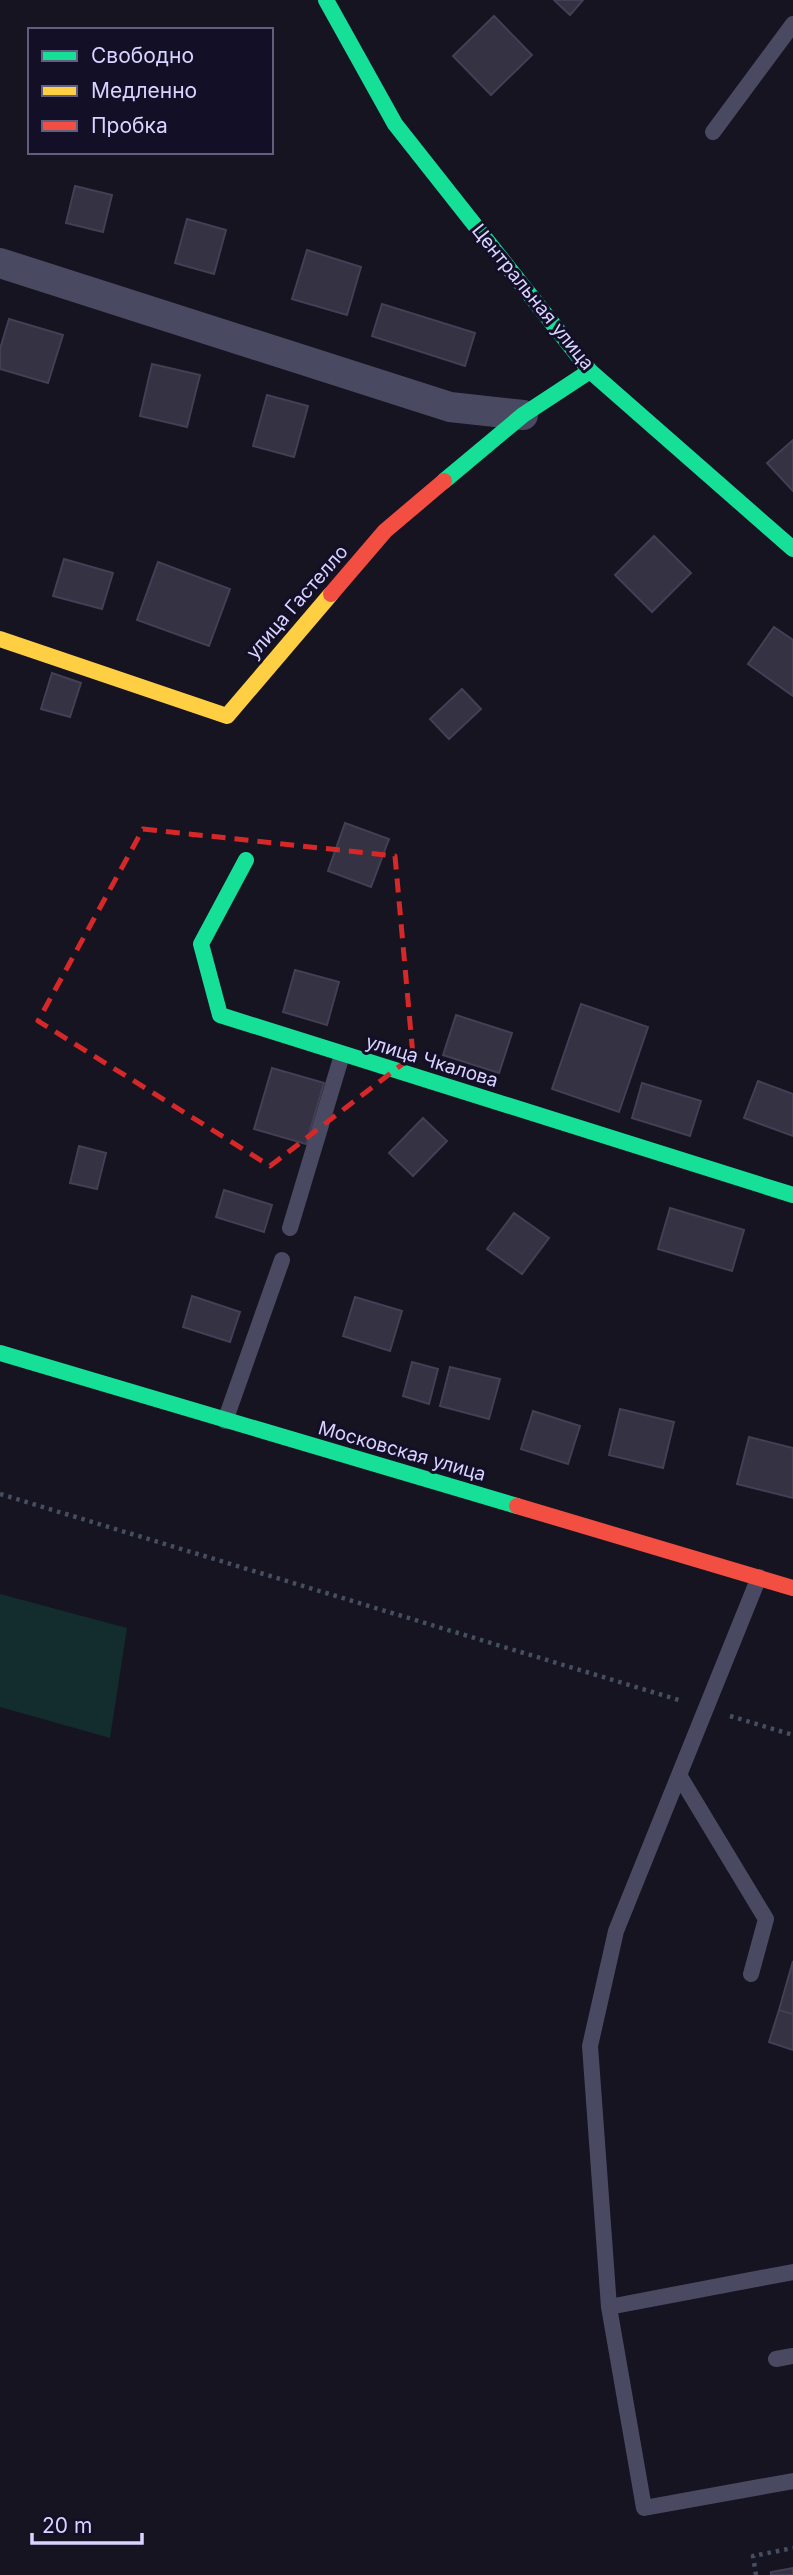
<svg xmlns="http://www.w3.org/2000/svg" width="793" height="2575" font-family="Inter,sans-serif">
	<rect width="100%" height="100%" fill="#161421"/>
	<path fill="#132c2d" d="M0 1594 127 1628 110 1738 0 1707Z"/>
	<path fill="#343243" stroke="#433f54" stroke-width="2" d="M554 0H583L570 15Z
		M494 16 532 55 491 95 453 56Z
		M75 186 112 195 103 232 66 223Z
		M187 219 226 230 214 274 175 263Z
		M307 250 361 267 347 315 292 299Z
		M382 304 475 333 465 366 372 336Z
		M9 319 63 335 48 383 0 369V349Z
		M152 364 200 375 187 427 140 416Z
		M267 395 308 406 294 457 253 446Z
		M793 440V491L767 463Z
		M654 536 691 573 652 612 615 575Z
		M64 559 113 573 102 609 53 596Z
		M158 562 230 589 209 646 137 620Z
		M774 627 793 640V696L748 664Z
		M52 673 81 683 70 717 41 709Z
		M462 689 481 709 449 739 430 719Z
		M345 823 389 839 371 887 328 871Z
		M295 970 339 982 327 1025 283 1012Z
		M581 1004 648 1027 619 1112 552 1089Z
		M456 1015 512 1033 499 1073 443 1055Z
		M272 1068 324 1083 306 1144 254 1129Z
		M758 1081 793 1094V1136L744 1118Z
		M642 1083 701 1101 690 1136 632 1118Z
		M423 1118 447 1141 413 1176 389 1153Z
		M79 1146 106 1153 97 1189 70 1183Z
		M224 1190 272 1205 264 1232 216 1217Z
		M670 1208 744 1230 732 1271 658 1249Z
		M514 1213 549 1238 522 1274 487 1249Z
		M192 1296 240 1312 230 1342 183 1327Z
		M355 1297 402 1311 390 1351 343 1336Z
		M412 1362 438 1369 429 1404 403 1396Z
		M450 1367 500 1379 489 1419 440 1406Z
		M620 1409 674 1422 663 1468 609 1455Z
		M533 1411 580 1426 568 1464 521 1449Z
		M749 1437 793 1448V1498L737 1484Z
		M793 1961V2014L779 2010Z
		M779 2010 793 2014V2050L769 2042Z
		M793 2568V2575H771V2572Z"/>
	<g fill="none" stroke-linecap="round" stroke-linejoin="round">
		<path stroke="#44505f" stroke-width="4.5" stroke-dasharray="3.5 5" stroke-linecap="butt" d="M0 1494 682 1701
			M730 1716 793 1735
			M756 2575 753 2556 793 2548"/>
		<path stroke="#4a4962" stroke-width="16" d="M713 132 793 24
			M290 1228 342 1055
			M225 1421 282 1260
			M759 1577 616 1931 590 2046 609 2307 644 2508 793 2481
			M679 1775 766 1919 751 1974
			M609 2307 793 2272
			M776 2359 793 2356"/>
		<path stroke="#4a4962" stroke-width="30" d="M0 263 450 407 523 415"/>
		<path stroke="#16e098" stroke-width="16" d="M326 0 395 124 590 371 793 549
			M444 481 523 415 590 371
			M246 860 201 944 220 1015 793 1195
			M0 1353 517 1506"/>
		<path stroke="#ffcf43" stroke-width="16" d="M0 639 227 716 331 594"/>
		<path stroke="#f24e42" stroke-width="16" d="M331 594 385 531 444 481
			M517 1506 793 1588"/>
	</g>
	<path fill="none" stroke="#d62828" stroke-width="5" stroke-dasharray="14 9" stroke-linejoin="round" d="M143 829 395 856 413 1056 270 1166 38 1021Z"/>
	<g text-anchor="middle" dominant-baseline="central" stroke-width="6" stroke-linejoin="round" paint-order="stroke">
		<g font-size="19" fill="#d9d4ff" stroke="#130f26">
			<text transform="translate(533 297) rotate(51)">Центральная улица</text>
			<text transform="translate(297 602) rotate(-49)">улица Гастелло</text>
			<text transform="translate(432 1061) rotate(17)">улица Чкалова</text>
			<text transform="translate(402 1451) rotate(16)">Московская улица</text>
		</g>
	</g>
	<rect x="28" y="28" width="245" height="126" fill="#130f26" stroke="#625e7d" stroke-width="2"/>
	<rect x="42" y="51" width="35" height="10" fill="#16e098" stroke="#625e7d" stroke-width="2"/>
	<text x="91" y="63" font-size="21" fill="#d9d4ff">Свободно</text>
	<rect x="42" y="86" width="35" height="10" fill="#ffcf43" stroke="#625e7d" stroke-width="2"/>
	<text x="91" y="98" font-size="21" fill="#d9d4ff">Медленно</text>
	<rect x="42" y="121" width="35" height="10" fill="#f24e42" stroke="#625e7d" stroke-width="2"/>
	<text x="91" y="133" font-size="21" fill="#d9d4ff">Пробка</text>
	<path d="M32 2533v10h110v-10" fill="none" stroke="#d9d4ff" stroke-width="3.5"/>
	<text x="42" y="2533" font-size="21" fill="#d9d4ff" stroke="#130f26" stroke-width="5" paint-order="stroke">20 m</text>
</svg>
